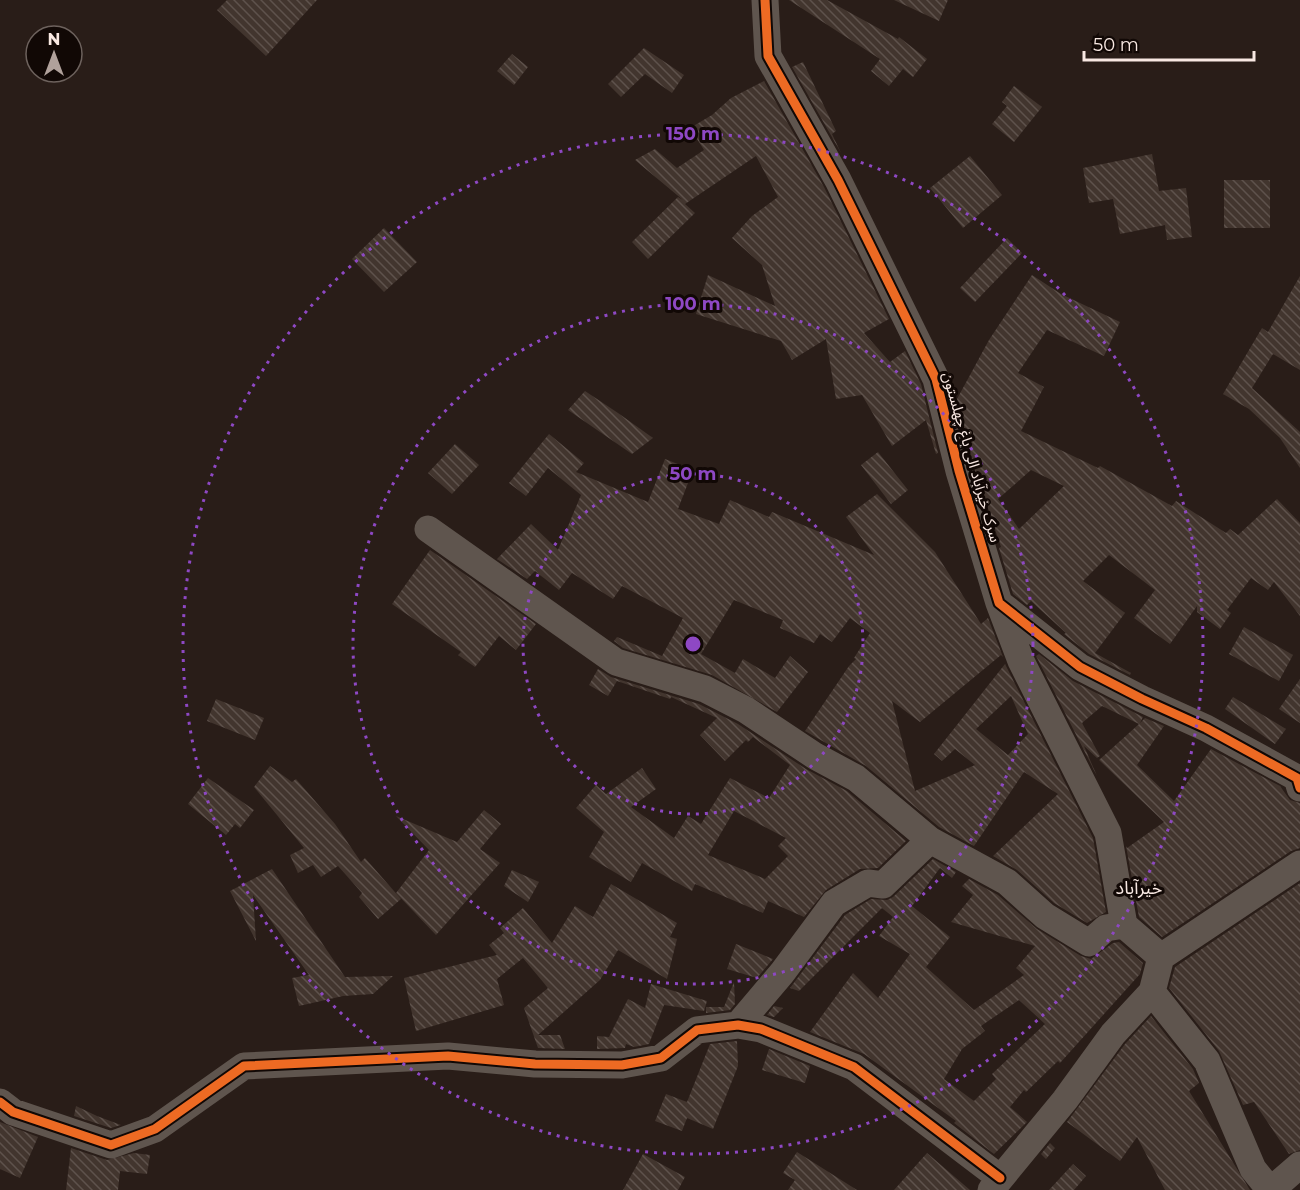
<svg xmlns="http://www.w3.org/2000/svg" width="1300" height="1190" font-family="Montserrat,'Noto Sans Arabic',sans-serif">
	<defs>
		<pattern id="building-back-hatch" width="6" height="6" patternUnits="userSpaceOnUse" patternTransform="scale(1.5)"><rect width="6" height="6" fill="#42352e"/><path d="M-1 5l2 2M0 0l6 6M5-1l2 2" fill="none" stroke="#5e524c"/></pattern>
	</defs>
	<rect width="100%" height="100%" fill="#291d18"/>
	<path fill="url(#building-back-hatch)" fill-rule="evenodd" d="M227 0H317L266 56 217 10Z
		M789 0H827L898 39 899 37 927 59 913 77 903 69 889 86 871 71 880 59Z
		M894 0H948L939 21Z
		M644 48 684 75 672 93 645 74 621 97 608 84Z
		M512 54 528 67 514 85 497 71Z
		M803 62 836 131 832 134 841 153 792 67Z
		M764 81 824 187 889 319 864 333 890 362 905 351 921 384 938 453 936 454 926 420 892 446 862 395 836 399 826 339 792 360 781 341 696 314 708 275 775 306 762 265 732 238 752 216 778 197 756 156 685 204 695 213 648 259 632 242 678 197 683 200 635 160 655 149 677 168 704 150 690 128 712 115 731 98Z
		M1014 86 1042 107 1014 142 992 124 1007 106 1002 102Z
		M1152 154 1159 191 1186 188 1192 237 1167 240 1165 225 1120 234 1113 199 1089 203 1083 168Z
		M970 156 1002 195 963 228 930 188Z
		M1224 180H1270V228H1224Z
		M384 228 417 262 384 292 352 259Z
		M1007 238 1022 253 975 302 960 288Z
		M1032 275 1061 294 1120 322 1104 356 1047 330 1018 373 1044 387 1021 431 1098 468 1100 466 1172 506 1176 501 1226 533 1230 529 1238 535 1277 499 1300 523V616L1274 582 1268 590 1251 578 1227 610 1231 613 1220 629 1197 612V606L1170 644 1134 618 1155 590 1109 555 1083 581 1125 613 1095 653 1131 673 1130 675 1089 654 1064 634 1066 633 1031 601 1027 605 1013 594 999 548 1001 547 974 467 957 399 989 340ZM1031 470 1064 486 1019 529 998 499Z
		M1300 276V370L1273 354 1252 388 1300 432V468L1280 438 1249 409 1223 394 1262 328 1268 332Z
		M585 391 618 413 653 438 632 454 568 410Z
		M549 434 584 463 576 472 648 502 665 459 693 470 678 509 719 524 730 500 769 517 772 512 874 555 846 517 877 494 935 552 981 624 988 618 1003 657 1001 655 920 722 892 701 915 791 975 765 955 749 942 761 934 754 1005 664 1093 838 1106 912 1087 923 1054 903 1017 870 993 856 1058 794 1024 772 974 846 939 827 866 766 805 731 849 666 856 659 854 658 870 633 850 618 832 642 820 634 814 643 780 628 783 620 734 600 701 654 735 673 743 659 775 678 790 656 808 672 777 712 712 675 623 648 614 641 617 637 662 656 683 618 622 586 613 599 572 573 559 590 535 571 527 579 497 559 531 524 558 550 581 495 548 468 526 496 509 483ZM1011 696 1028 734 1008 755 976 729Z
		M455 444 479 465 452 494 428 473Z
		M878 452 908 490 891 504 861 465Z
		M430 550 536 624 516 650 499 636 475 667 458 655 461 652 392 604Z
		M1244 627 1293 655 1279 681 1229 654Z
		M1039 654 1073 681 1143 717 1140 723 1145 718 1164 726 1137 765 1174 801 1211 749 1280 786 1290 800 1300 803V848L1291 851 1162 937 1139 917 1126 846 1127 848 1164 822 1099 760 1139 724 1102 706 1082 723 1100 756 1097 758 1084 746 1097 776 1036 656Z
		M598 669 611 677 699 704 738 724 806 769 847 791 906 841 878 868 860 869 826 890 804 917 768 901 763 913 695 884 692 891 642 863 631 882 589 857 604 832 576 808 596 785 606 794 642 768 656 789 631 807 674 838 688 816 701 824 730 778 769 798 790 765 753 737 748 742 746 740 725 761 700 735 717 718 671 697 670 699 617 681 608 696 589 685ZM734 811 786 838 778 846 788 856 765 879 708 855Z
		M1300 679V723L1279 709Z
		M1233 697 1286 729 1275 744 1225 709Z
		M216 699 264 718 255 740 207 721Z
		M270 766 292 782 296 779 335 824 361 862 365 858 401 899 378 919 359 897 362 893 338 866 321 877 313 865 298 873 290 855 304 848 254 787Z
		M208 778 254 810 240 828 235 824 226 835 188 804Z
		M484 810 501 824 480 849 500 863 436 935 396 893 429 850 396 816 457 842Z
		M933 859 956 872 952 878 940 868 912 906 950 937 926 967 974 1010 1024 975 1016 968 1035 946 951 922 973 895 962 886 969 879 998 895 1037 929 1081 956 1091 959 1113 943 1119 942 1143 963 1140 974 1060 1063 1058 1061 1026 1092 1024 1090 1010 1107 1027 1122 994 1154 954 1123 956 1121 864 1054 810 1032 853 973 878 998 910 954 879 936 893 917 882 908 799 991 790 988 845 915 871 899 887 900 893 897ZM1019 1000 1045 1024 992 1074 996 1079 974 1101 944 1079 962 1049 985 1031 981 1026Z
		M272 869 345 977 393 976 373 994 343 996 299 1006 292 978 309 975 253 895 256 941 230 891Z
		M512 870 539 882 528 902 504 886Z
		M1300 883V1150L1289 1154 1254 1102 1243 1105 1219 1051 1169 988 1175 967Z
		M611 884 677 923 670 937 677 939 667 979 618 950 600 980 538 1035H560L565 1049 538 1048 524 1008 548 988 523 958 497 979 504 1005 416 1031 404 978 497 955 489 945 504 933 500 928 523 908 552 943 575 906 593 917Z
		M736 944 773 959 757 978 727 969Z
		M734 982 735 1004 730 1010 706 1013V1007H724Z
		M651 984 707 1001 704 1011 664 1005 649 1044 634 1047 626 1044 625 1048 597 1049V1036L609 1037 628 999 645 1008Z
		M774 1006 783 1008 774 1017 767 1015Z
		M1151 1016 1193 1069 1199 1083 1189 1091 1250 1190H1165L1137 1137 1120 1161 1067 1122 1125 1044Z
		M737 1041 738 1066 713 1129 687 1118 682 1131 655 1121 666 1094 687 1102 710 1044Z
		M769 1049 810 1066 805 1083 762 1070Z
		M76 1106 97 1116 121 1125 111 1128 74 1116Z
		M0 1122 38 1137 20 1178 0 1169Z
		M1050 1143 1055 1148 1046 1159 1041 1154Z
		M71 1148 107 1160 134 1153 150 1155 147 1174 120 1171 118 1190H66Z
		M797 1152 857 1190H788L795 1180 783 1173Z
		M927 1153 970 1190H894Z
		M643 1154 685 1177 678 1190H623Z
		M1073 1164 1086 1176 1074 1190H1049Z"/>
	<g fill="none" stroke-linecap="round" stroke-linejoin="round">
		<path stroke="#5f554e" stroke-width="27" d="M765 0 768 56 838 180 936 379 959 471 999 603 1080 667 1142 699 1206 728 1297 778 1300 788
			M428 529 616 662 705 689 746 710 815 756 856 778 930 840 1007 882 1045 916 1089 943 1106 928 1124 925
			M999 603 1021 661 1108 833 1124 925 1161 957 1152 992 1207 1061 1253 1169 1270 1190
			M1161 957 1300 864
			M738 1025 782 973 834 903 868 883 883 885 930 840
			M0 1102 13 1112 111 1145 155 1129 244 1066 448 1056 535 1064 622 1065 661 1058 697 1030 738 1025 761 1029 854 1067 1000 1178
			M991 1190 1065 1100 1113 1034 1152 992
			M1271 1190 1300 1165"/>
		<defs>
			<path id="cycleway" d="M765 0 768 56 838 180 936 379 959 471 999 603 1080 667 1142 699 1206 728 1297 778 1300 788
				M0 1102 13 1112 111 1145 155 1129 244 1066 448 1056 535 1064 622 1065 661 1058 697 1030 738 1025 761 1029 854 1067 1000 1178"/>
		</defs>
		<use href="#cycleway" stroke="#110805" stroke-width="13"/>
		<use href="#cycleway" stroke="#ed6a23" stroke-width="9"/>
	</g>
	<g fill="none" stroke="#8e48c4" stroke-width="3" stroke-dasharray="3 6">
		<circle cx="693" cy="644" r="170"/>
		<circle cx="693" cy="644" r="340"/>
		<circle cx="693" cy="644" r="510"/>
	</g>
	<g text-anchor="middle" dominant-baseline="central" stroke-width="6" stroke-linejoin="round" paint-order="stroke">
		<g font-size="15" fill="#f8e8e2" stroke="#110805">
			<text transform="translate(972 457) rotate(74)">سرک خیرآباد الی باغ چهلستون</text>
		</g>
		<g font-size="18" fill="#f8e8e2" stroke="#110805">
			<text x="1139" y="888">خیرآباد</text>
		</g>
	</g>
	<circle cx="693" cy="644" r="9" fill="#8e48c4" stroke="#110805" stroke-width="3"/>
	<g font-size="18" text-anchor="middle" font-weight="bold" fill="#8e48c4" stroke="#110805" stroke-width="6" stroke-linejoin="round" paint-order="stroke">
		<text x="693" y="140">150 m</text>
		<text x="693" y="310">100 m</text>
		<text x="693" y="480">50 m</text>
	</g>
	<g transform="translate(54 54)"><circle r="28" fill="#110805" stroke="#6d625d" stroke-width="1.5"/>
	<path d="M0-4.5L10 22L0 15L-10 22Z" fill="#b0a19b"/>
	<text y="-9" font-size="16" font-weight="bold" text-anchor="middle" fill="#f8e8e2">N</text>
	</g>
	<path d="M1084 51v9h170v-9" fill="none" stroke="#f8e8e2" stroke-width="3"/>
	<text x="1093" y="51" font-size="18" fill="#f8e8e2" stroke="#110805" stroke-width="4.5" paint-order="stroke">50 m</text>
</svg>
